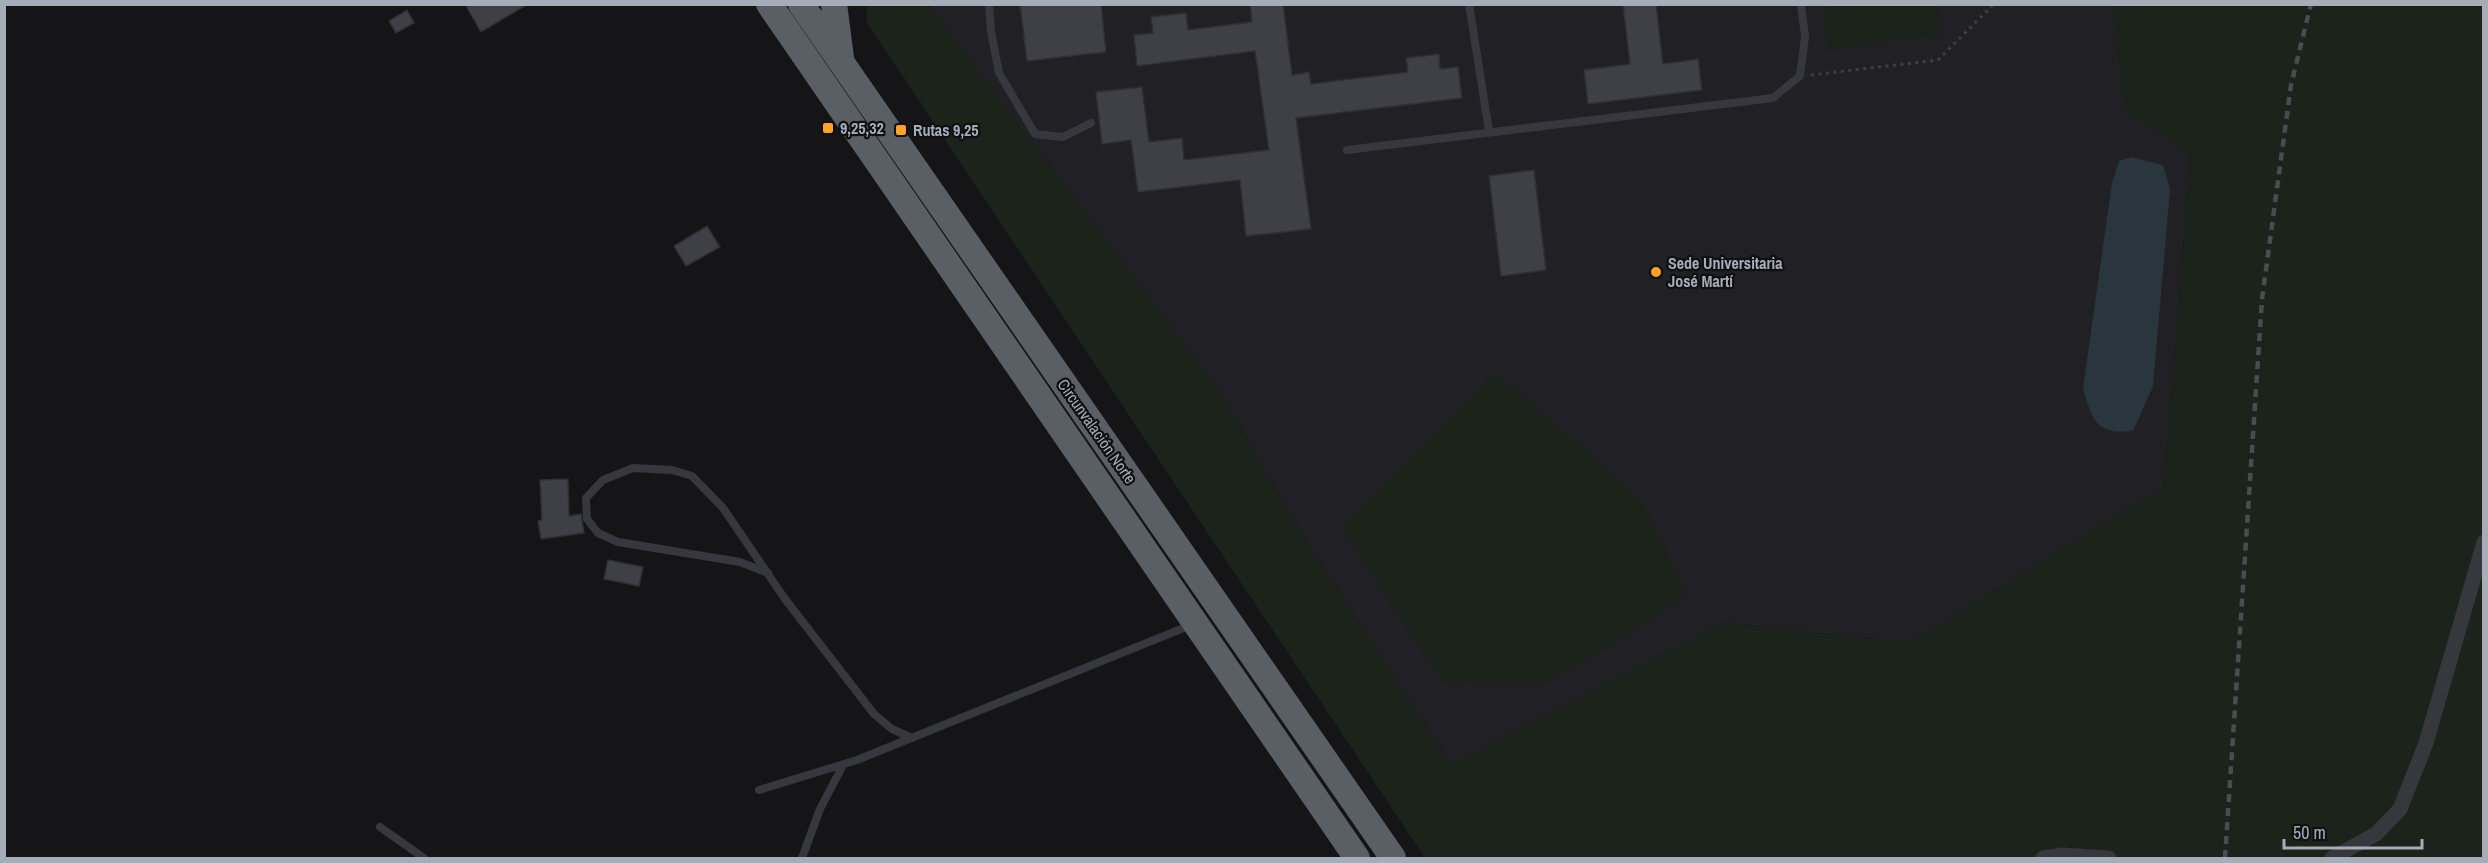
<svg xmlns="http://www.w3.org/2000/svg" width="2488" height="863" font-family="'Archivo Narrow',sans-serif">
	<rect width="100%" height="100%" fill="#151518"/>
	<path fill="#212125" d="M928 5H2113L2125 110 2191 152 2164 487 1910 643 1725 623 1451 765 1304 539 1220 392Z"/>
	<path fill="#1b231b" d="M867 5H928L1220 392 1304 539 1451 765 1725 623 1910 643 2164 487 2191 152 2125 110 2113 5H2483V858H1425L867 23Z
		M1841 5H1937L1941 35 1827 50 1823 8Z
		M1495 372 1642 501 1687 594 1614 644 1544 683 1443 682 1342 529Z"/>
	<path fill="#2a363d" d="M2131 157 2163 165 2170 189 2153 386 2133 431C2095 435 2093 420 2083 389L2112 183 2119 161Z"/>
	<path fill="#3f4045" stroke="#2f2f34" stroke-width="1.5" d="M465 4H528L481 32Z
		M1020 4H1101L1106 52 1027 61Z
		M1250 4H1283L1292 75 1309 72 1311 84 1408 72 1406 58 1439 54 1440 69 1458 67 1462 98 1296 118 1311 229 1246 236 1240 180 1138 192 1131 140 1102 144 1096 92 1142 87 1149 142 1182 138 1184 160 1269 150 1255 51 1137 66 1134 35 1153 33 1151 17 1186 13 1188 30 1252 22Z
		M1623 4H1656L1663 64 1698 59 1702 90 1588 104 1584 70 1630 64Z
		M407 10 414 23 396 33 389 21Z
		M1534 170 1546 270 1501 276 1489 176Z
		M707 226 720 247 686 266 674 246Z
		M568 479 569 516 581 514 584 533 541 539 538 521 542 520 540 480Z
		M608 560 643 567 639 586 604 579Z"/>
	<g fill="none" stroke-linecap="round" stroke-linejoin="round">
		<path stroke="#3c3f44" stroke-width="3" stroke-dasharray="3 4.5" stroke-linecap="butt" d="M1811 75 1938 60 1994 4"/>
		<path stroke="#36383d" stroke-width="8" d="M989 4 991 31 999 73 1035 134 1063 137 1091 123
			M1469 4 1489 131
			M1347 150 1773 98 1800 76 1805 37 1801 4
			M768 573 740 562 618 542 598 533 587 519 586 498 603 480 633 468 672 470 692 476 723 508 785 599 874 714 892 729 912 738
			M759 790 857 760 1191 625
			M380 827 424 858
			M802 858 820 809 843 765"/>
		<path stroke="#36383d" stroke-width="15" d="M2043 858 2062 855 2109 858
			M2332 858 2376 834 2400 809 2426 743 2484 542"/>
		<path stroke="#5a5e65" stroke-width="26" d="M769 4 1357 858
			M801 4 1393 858
			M834 4 841 58"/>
		<path stroke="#494c52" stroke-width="4.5" stroke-dasharray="8 6" stroke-linecap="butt" d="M2225 858 2262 299 2291 85 2311 4"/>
	</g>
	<g fill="#ffa326" stroke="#101013" stroke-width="2">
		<rect x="822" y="122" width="12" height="12" rx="3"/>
		<rect x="895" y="124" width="12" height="12" rx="3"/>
		<circle cx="1656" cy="272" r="6"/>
	</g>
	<g text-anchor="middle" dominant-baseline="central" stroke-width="4.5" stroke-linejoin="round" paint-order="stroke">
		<g font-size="16" font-weight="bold" fill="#a6adb9" stroke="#101013" text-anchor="start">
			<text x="840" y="128">9,25,32</text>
			<text x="913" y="130">Rutas 9,25</text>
			<text x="1668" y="263">Sede Universitaria<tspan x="1668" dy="18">José Martí</tspan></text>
		</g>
		<g font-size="16" fill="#a6adb9" stroke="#101013">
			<text transform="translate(1097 431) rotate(55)">Circunvalación Norte</text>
		</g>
	</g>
	<rect width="2488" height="863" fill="none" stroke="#a6adb9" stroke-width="12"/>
	<path d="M2284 839v9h138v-9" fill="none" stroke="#a6adb9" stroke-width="3"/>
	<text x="2293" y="839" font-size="18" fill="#a6adb9" stroke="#101013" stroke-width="4.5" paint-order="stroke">50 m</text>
</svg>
